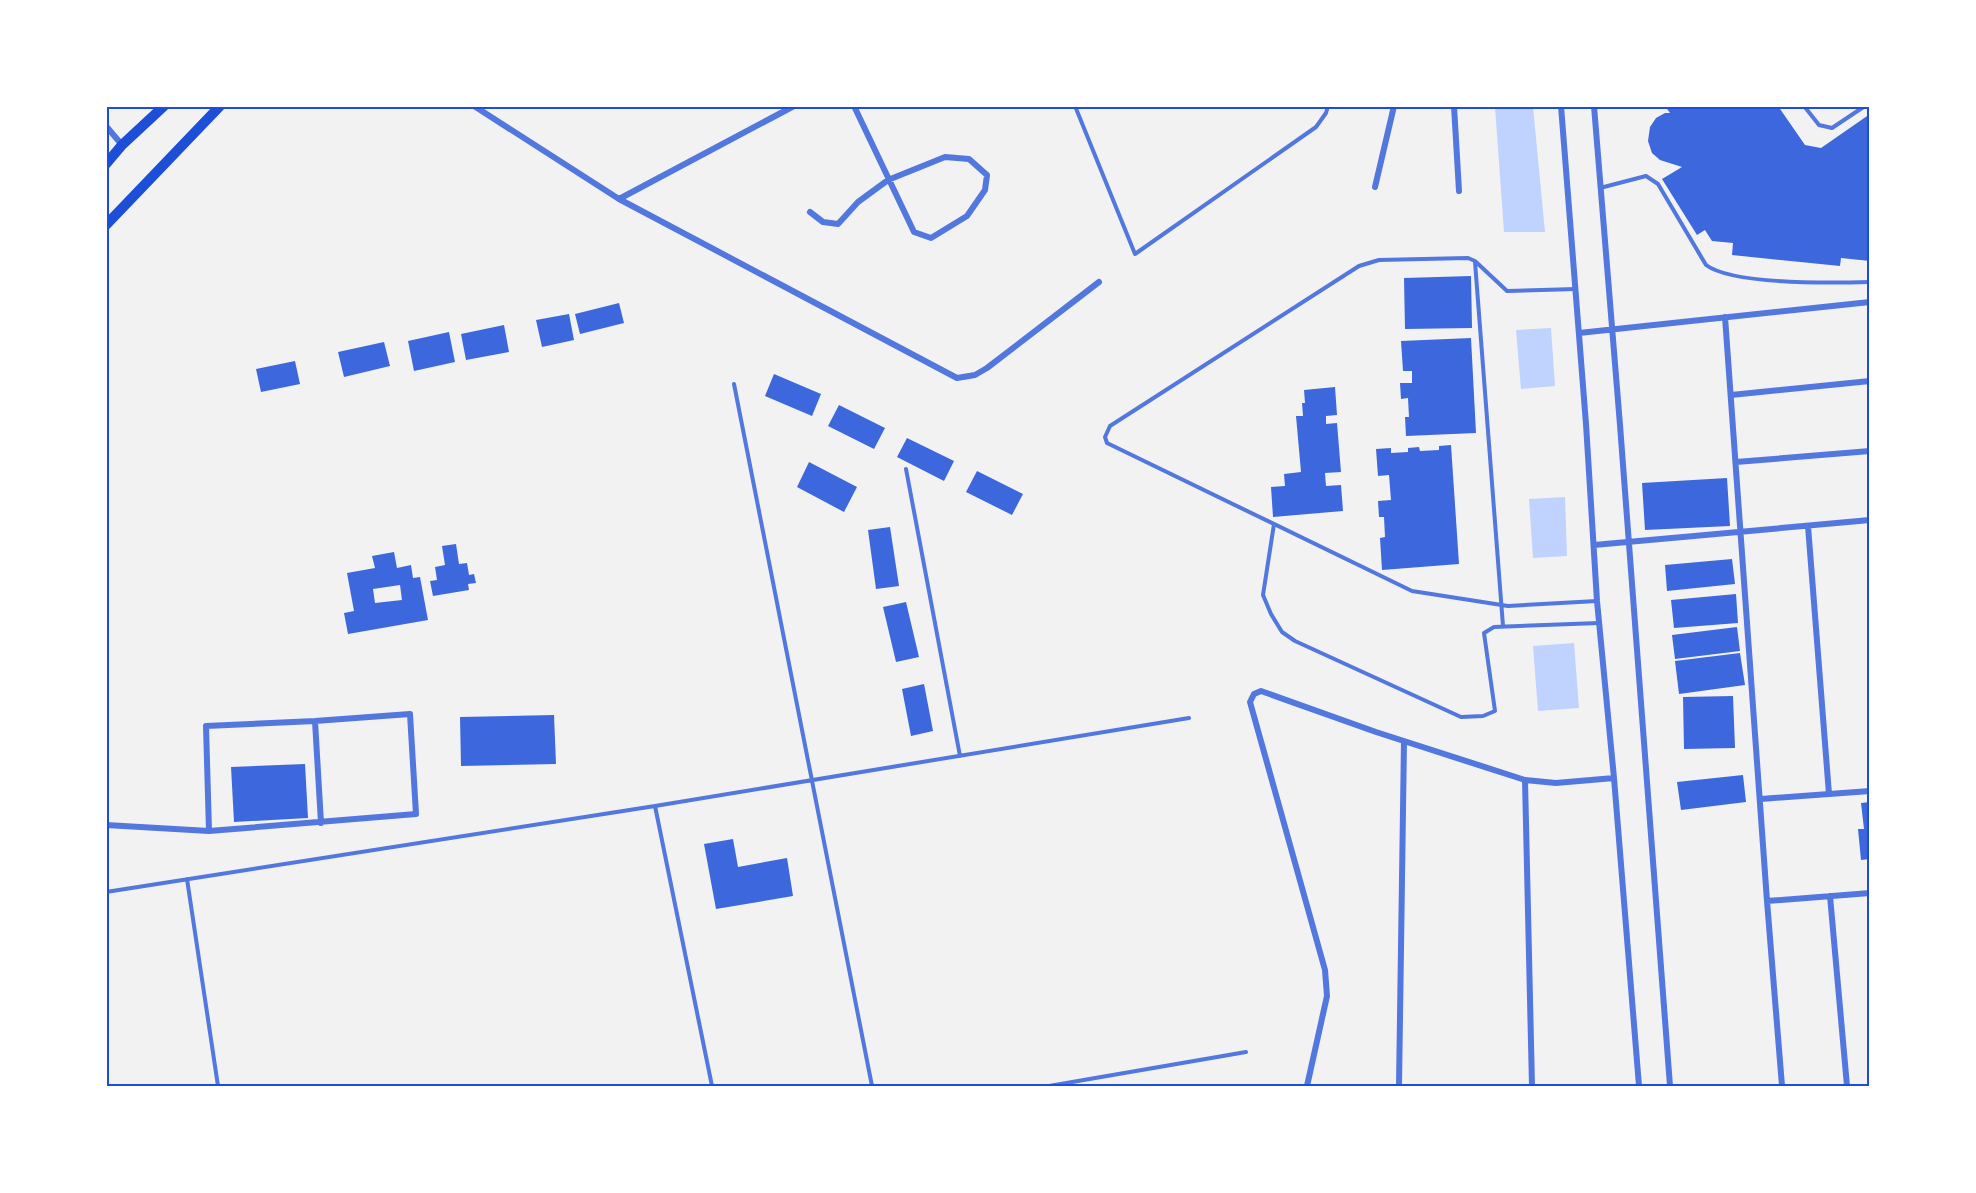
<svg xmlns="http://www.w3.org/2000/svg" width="1976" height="1193" font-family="'Nunito Sans',sans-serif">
	<rect width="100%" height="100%" fill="#f2f2f2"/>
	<path fill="#bfd3fe" d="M1495 107H1533L1545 232H1504Z
		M1551 328 1555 386 1521 389 1516 330Z
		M1565 497 1567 556 1533 558 1529 499Z
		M1574 643 1579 708 1538 711 1533 646Z"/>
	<path fill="#3d67dc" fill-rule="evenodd" d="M1665 106H1778L1805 145 1821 148 1870 114V261L1841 258 1840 266 1732 255 1733 243 1712 241 1705 230 1697 235 1662 179 1682 167 1660 160 1652 153 1648 141 1650 127 1656 118 1665 113H1670Z
		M1471 276 1472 328 1405 329 1404 278Z
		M619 303 624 323 580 334 575 314Z
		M569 314 574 340 542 347 536 320Z
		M504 325 509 352 466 360 461 334Z
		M449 332 455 362 414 371 408 341Z
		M1471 338 1476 433 1406 436 1405 417H1409L1408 398 1401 399 1400 383H1412V371H1403L1401 341Z
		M384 342 390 366 344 377 338 352Z
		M295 361 300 384 261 392 256 369Z
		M774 374 821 394 812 416 765 396Z
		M1335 387 1337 415 1326 416V424L1337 423 1341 472 1325 473 1326 486 1341 485 1343 511 1273 517 1271 487 1285 486 1284 474 1301 472 1296 416H1303L1302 403H1305L1304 390Z
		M839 405 885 428 874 449 828 426Z
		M907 438 954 461 944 481 897 457Z
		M1451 445 1459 564 1382 570 1380 538 1385 537 1384 517H1379L1378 501 1391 500 1389 475 1378 476 1376 449 1391 448V453L1408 452V448L1419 447 1420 451 1439 450V446Z
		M809 462 857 487 844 512 797 487Z
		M977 471 1023 494 1012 515 966 492Z
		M1727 478 1730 526 1645 530 1642 483Z
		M890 527 899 586 876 589 868 530Z
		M456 544 459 564 467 563 469 575 474 574 476 583 468 584 469 590 433 596 430 581 437 580 435 567 445 565 442 546Z
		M394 552 397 568 411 565 413 578 420 577 428 620 348 634 344 613 354 611 347 573 375 568 372 556ZM400 585 402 600 375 603 373 589Z
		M1732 559 1735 584 1667 591 1665 565Z
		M1736 594 1738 623 1674 628 1671 600Z
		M906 602 919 657 896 662 883 607Z
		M1737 627 1740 651 1675 659 1672 635Z
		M1740 653 1745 685 1679 694 1675 661Z
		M924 684 933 731 911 736 902 689Z
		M1733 696 1735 748 1684 749 1683 697Z
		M554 715 556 764 461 766 460 717Z
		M305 764 308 818 234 822 231 767Z
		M1743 775 1746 802 1681 810 1677 782Z
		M1870 802V859L1861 860 1858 829H1864L1861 803Z
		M733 839 738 867 787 858 793 896 716 909 704 844Z"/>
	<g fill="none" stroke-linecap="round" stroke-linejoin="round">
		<path stroke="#5277de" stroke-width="4" d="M1075 106 1135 254 1316 127 1326 113 1328 106
			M1804 106 1819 125 1832 128 1865 106
			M1600 188 1646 176 1658 184 1706 265C1733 285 1833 283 1870 282
			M1475 262 1503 626
			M1576 289 1507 291 1475 261 1468 258 1379 260 1359 266 1110 426 1105 437 1107 443 1412 591 1508 606 1597 601
			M734 384 872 1086
			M906 469 960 756
			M1274 524 1263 595 1271 614 1282 632 1295 641 1461 717 1483 716 1495 711 1484 633 1494 627 1599 623
			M655 806 712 1086
			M187 879 218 1086
			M106 892 655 806 1189 718
			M1049 1086 1246 1052"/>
		<path stroke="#5277de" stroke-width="6" d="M474 106 619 199 957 378 975 375 987 368 1099 282
			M1454 106 1459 191
			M1561 106 1586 424 1597 601 1614 778 1639 1086
			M1594 106 1620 425 1670 1086
			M106 126 122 145
			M1375 187 1394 106
			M619 199 794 106
			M810 212 823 222 838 224 858 202 888 180 945 157 969 159 987 175 985 190 967 216 931 238 914 232 854 106
			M1725 317 1767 901 1782 1086
			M1579 333 1870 302
			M1731 395 1870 381
			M1736 462 1870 451
			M1808 526 1829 794
			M1594 545 1870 520
			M315 721 321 823
			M1525 780 1532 1086
			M1761 799 1870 791
			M106 825 209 831 416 814 410 714 315 721 206 726 209 831
			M1830 896 1847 1086
			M1767 901 1870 893
			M1307 1086 1327 996 1325 970 1250 702 1254 694 1261 691 1376 732 1525 780 1556 783 1614 778
			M1399 1086 1404 741"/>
		<path stroke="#1d4ed8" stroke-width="10" d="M106 164 122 145 164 106
			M106 225 220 106"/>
	</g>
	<rect width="1976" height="1193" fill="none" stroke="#ffffff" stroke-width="216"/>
	<rect x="108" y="108" width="1760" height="977" fill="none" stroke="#1d4ed8" stroke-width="2"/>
</svg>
